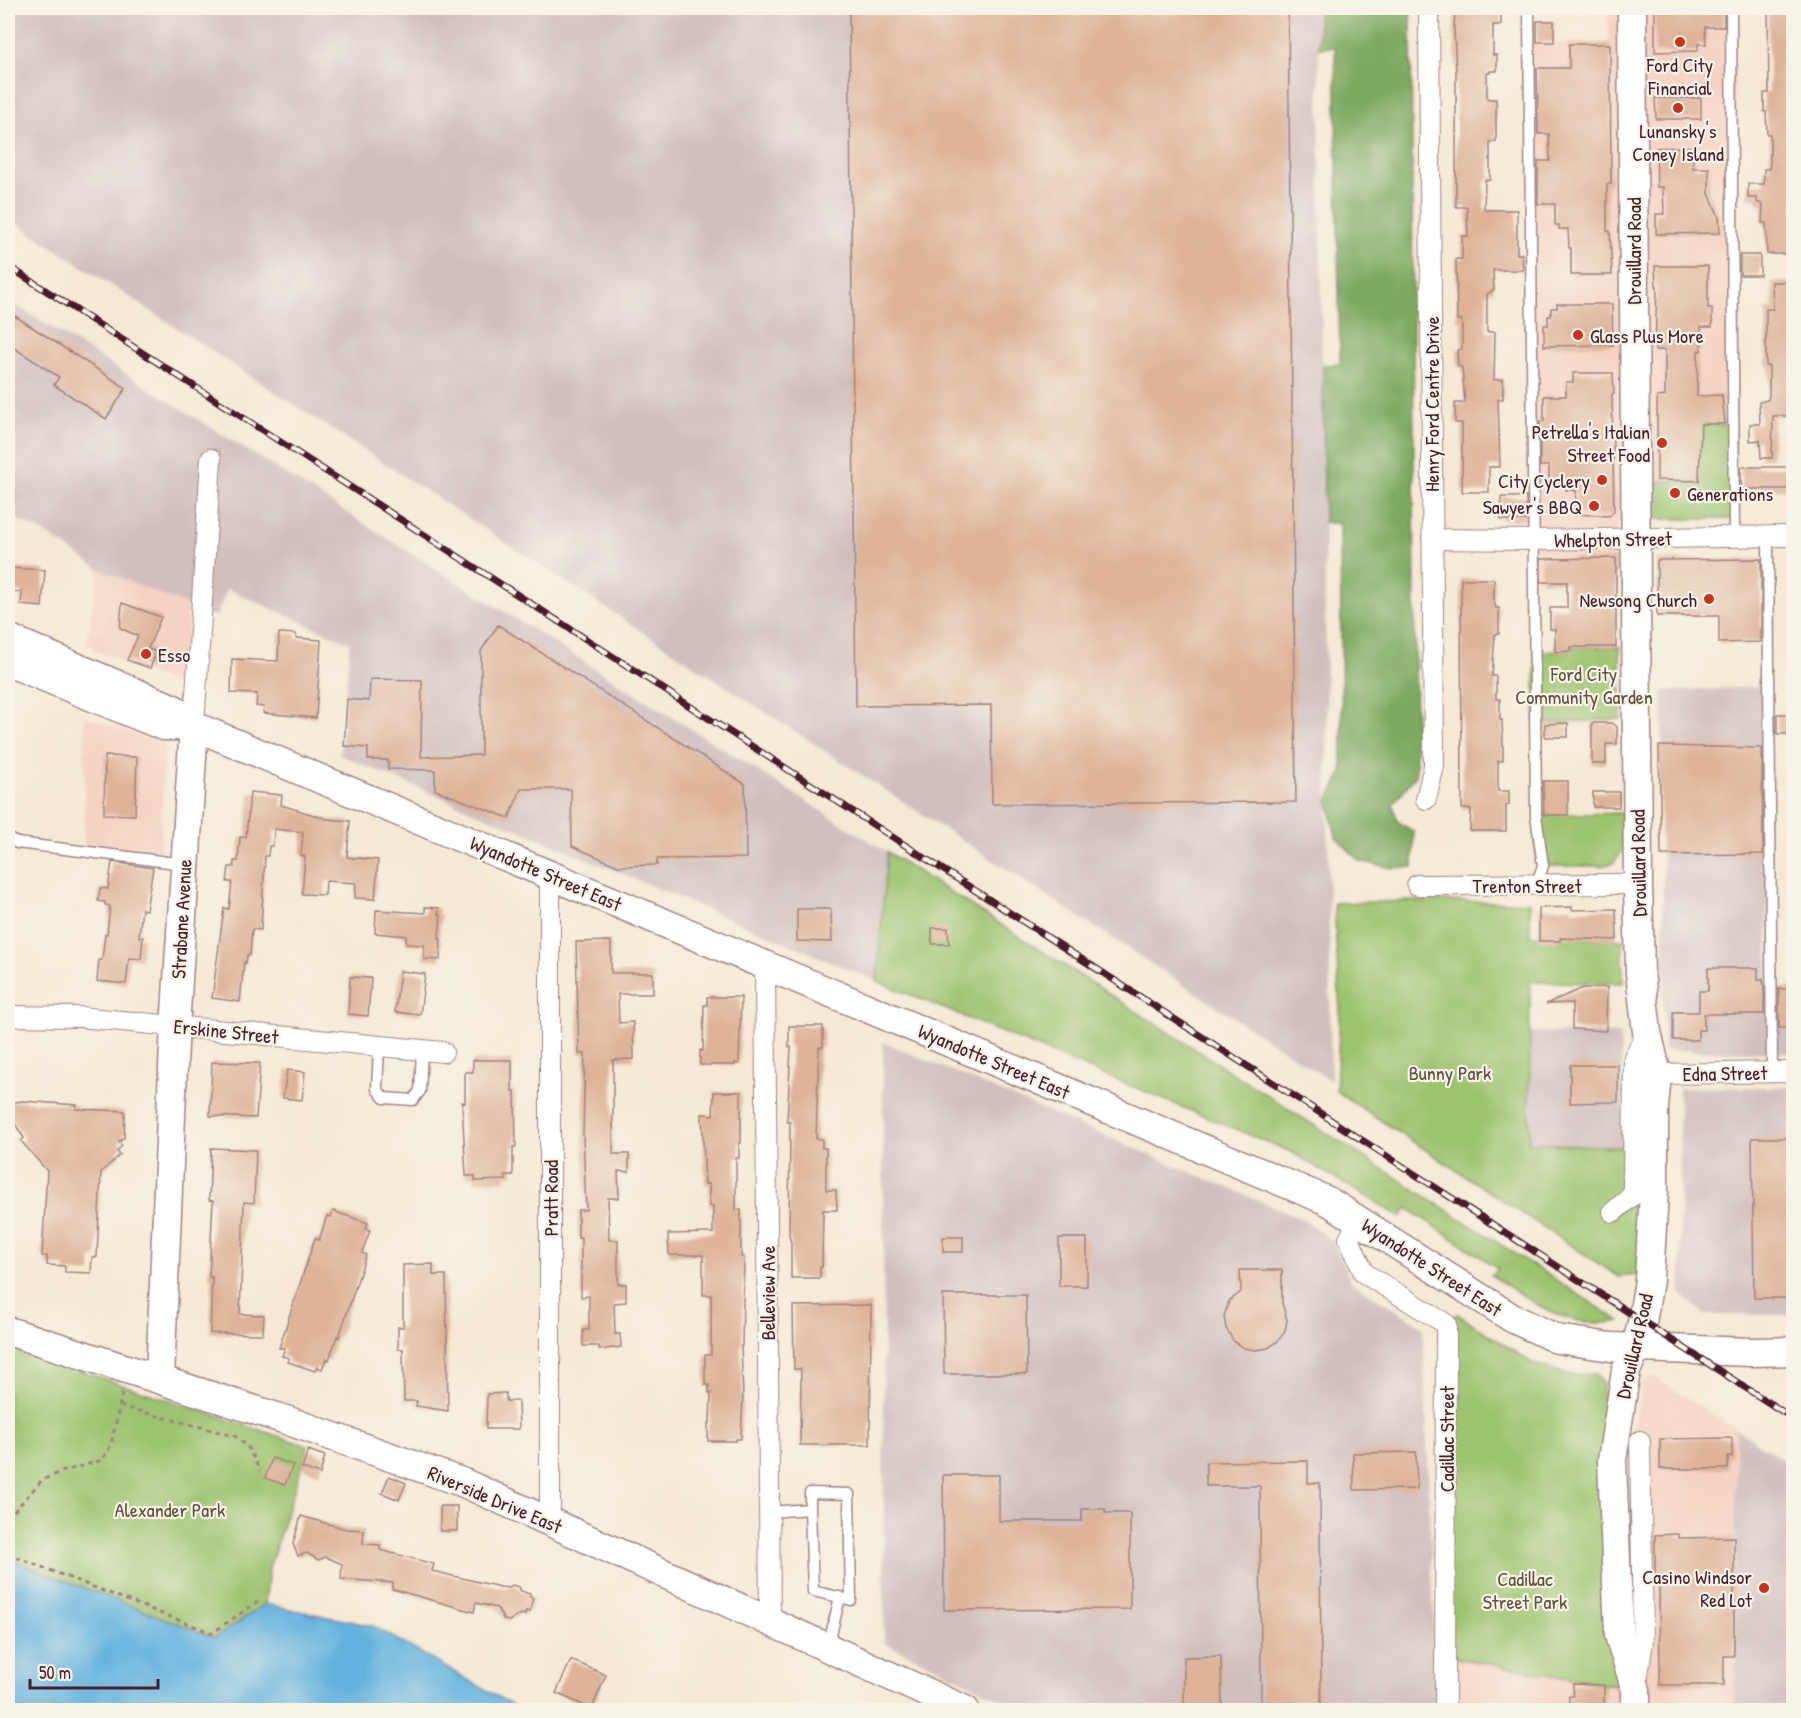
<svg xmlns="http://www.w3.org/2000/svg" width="1801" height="1718" font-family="'Patrick Hand',sans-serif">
	<rect width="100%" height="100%" fill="#f7f3e8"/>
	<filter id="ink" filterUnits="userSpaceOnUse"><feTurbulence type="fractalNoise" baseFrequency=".0167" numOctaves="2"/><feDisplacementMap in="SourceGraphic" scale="12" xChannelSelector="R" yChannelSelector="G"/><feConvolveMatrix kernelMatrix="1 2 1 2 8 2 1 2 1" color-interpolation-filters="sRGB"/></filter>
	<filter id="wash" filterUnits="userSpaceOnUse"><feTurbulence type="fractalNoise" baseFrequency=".008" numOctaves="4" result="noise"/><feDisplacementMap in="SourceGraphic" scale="24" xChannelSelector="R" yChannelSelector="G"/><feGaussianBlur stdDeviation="1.35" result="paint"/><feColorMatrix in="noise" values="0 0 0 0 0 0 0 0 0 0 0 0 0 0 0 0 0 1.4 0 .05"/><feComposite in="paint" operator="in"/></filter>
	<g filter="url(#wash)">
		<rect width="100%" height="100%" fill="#f5e9d5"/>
		<path fill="#f5d2c3" d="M1608 8H1735L1734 426 1696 480 1655 482V519L1618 522 1617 578 1535 580 1529 43 1609 42Z
			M99 569 188 605 187 683 175 679 174 683 93 650V647L86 645Z
			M85 716 165 745 160 859 84 853Z
			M1652 1376 1736 1429 1735 1710H1445V1656L1636 1690 1629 1451 1643 1382Z"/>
		<path fill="#d1bfbd" d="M8 8H1318L1331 1081 8 218Z
			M8 300 887 852 877 981 340 755 350 643 227 589 216 617 99 569 47 534 8 515Z
			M1766 687 1768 987 1793 988V1053L1664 1050 1662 691Z
			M1529 1032 1620 1034 1625 1147 1529 1143Z
			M883 1042 1302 1219 1333 1241 1352 1283 1423 1327 1437 1710H1021L932 1665 884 1643Z
			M1793 1087V1315H1705L1681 1294 1679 1088Z
			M1736 1429 1793 1466V1710H1735Z"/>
		<path fill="#9cc36e" stroke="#73714c" stroke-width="1.5" d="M1695 423 1734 426V519H1655V482L1696 480Z
			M1570 647H1620L1621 719 1535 724V652L1570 651Z
			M1622 813V851L1613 863 1601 866H1536V815Z
			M887 852 1620 1321C1566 1331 1533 1302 1491 1275L1498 1268 1407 1208 1401 1217 1291 1152 877 981Z
			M1415 901 1530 902V936L1623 940V983L1530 982 1529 1143 1625 1147 1641 1149 1638 1275 1619 1277 1336 1091 1340 1011 1334 903Z
			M1457 1314 1534 1364 1571 1375 1596 1374 1603 1382 1605 1626 1636 1690 1445 1656 1446 1324Z
			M8 1347 308 1446 269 1568 265 1604 215 1638 8 1559Z"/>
		<path fill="#7da961" stroke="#646446" stroke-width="1.5" d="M1318 8H1411L1416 775 1393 804 1397 821 1414 832 1413 867 1392 868 1359 861 1336 837 1328 800 1342 773 1340 524 1324 522 1323 365 1340 364 1335 47 1319 48Z"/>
		<path fill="#64b2de" stroke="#576884" stroke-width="1.5" d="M8 1559 215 1638 265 1604 373 1626 521 1710H8Z"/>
		<g id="blocks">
			<path fill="#deb399" d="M849 8H1288L1296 802 992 804 991 705 856 706Z
				M1460 8H1501V25H1493V55H1497V71H1490V73H1487V99H1496V142H1490V180H1485L1484 210H1517V254H1522L1523 270H1493L1494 290 1487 294V332H1495L1494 380 1503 379V399H1498L1500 467H1489V492H1462V423H1455V403H1465L1462 367 1458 366 1457 350 1462 349V320H1457L1456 259H1462V236H1468L1467 207H1456V72L1454 30 1455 9Z
				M1655 8H1724V27H1705L1706 44H1698V51L1655 52Z
				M1768 8H1794V254H1767L1766 223H1762L1763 205 1757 202V198H1748V184H1764V169H1769L1770 162V134H1767L1766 112H1764V93H1769Z
				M1537 21H1554V42H1537Z
				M1569 44H1610L1611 184H1607V231H1610L1612 275H1571V248H1569L1568 229H1559V225H1555V204H1538V161H1550L1549 134H1538L1537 68H1569Z
				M1655 98H1701V119H1656Z
				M1693 147V168H1709V193L1719 217 1720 233 1656 234V214H1664L1663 187H1657L1656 148Z
				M1740 255H1760V275H1740Z
				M1655 266H1708V308H1712V327H1701V351H1698L1697 396 1722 395 1725 424H1701L1699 481 1657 480V397L1665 396V350H1655L1657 286H1656Z
				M1772 282H1794V416H1773L1772 458H1761L1760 440 1750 441V424H1760L1759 402 1768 400 1769 394V366H1766V309H1773Z
				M1557 304H1612L1613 345 1544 346V325H1548V316H1551V308H1557Z
				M15 316 126 388 106 419 54 385 59 377 8 344V328Z
				M1573 373H1613L1614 394H1612L1614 511 1609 516 1575 514 1576 490H1566V487H1549V466H1540V421H1544V396H1566V382H1573Z
				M1741 467H1794V489H1741Z
				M1501 497H1526V520H1501Z
				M1616 558V647H1570L1571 651 1555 652V629H1550V608H1567V582H1541V559Z
				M1761 559V642L1719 643V616H1657V560Z
				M8 568 45 570 42 607 21 605 22 592 8 591Z
				M1461 579H1494V602L1496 608H1499V634H1495L1492 676H1496V699H1500V720H1502L1503 746V761H1498V791H1509V805H1506V831H1470L1471 809H1462Z
				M122 603 161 617 148 649 157 652 150 668 127 660 138 636 120 628Z
				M498 625 745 784 746 858 657 859V865L618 866 572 846 571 789H521L509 818 435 790V770L388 769V760H368V748L344 746 347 699 369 701 370 679 422 680 421 757 481 755V651Z
				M279 633 296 634V638L321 640 316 718 263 713 264 707 256 706 257 694 231 693 232 659 278 661Z
				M1777 714H1794V734H1777Z
				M1568 723V737H1545V724Z
				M1592 723H1611L1617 727V744H1606V764H1592Z
				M1659 746 1762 748 1763 854 1661 855Z
				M105 756 137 757 135 815 104 814Z
				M1543 781H1568V815H1544Z
				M250 792 282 795 281 805 327 819 350 821 347 857 378 860 375 899 355 898 356 883 326 881 325 895 302 894 305 856H301L303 832 274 829 273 846H269L268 856H265L261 930 252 929 250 955H247L246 963 244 962 240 1002 212 998 224 908 229 909 232 882H227L229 867H234V861H238L240 837H246Z
				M1593 792H1619V807H1593Z
				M112 862 153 868 146 910 142 909 139 937H143L141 959 129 958 126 984 97 981 99 960H102L105 934H107L110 906 105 905V902L98 901 100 888 108 889Z
				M425 907 439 908 438 914 441 915 439 939H441L440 960 424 959V945L406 944V936L375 933 376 910 425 913Z
				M1572 907V910L1616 909 1617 940 1560 938V941H1539V908Z
				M797 909H831L832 942 797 941Z
				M932 928H948L949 944H932Z
				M611 941V973H653V994H618L619 1023 633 1022 634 1059 613 1060V1154H629V1172L618 1171 619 1198H608L609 1240H618V1284H626V1302L614 1303 615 1334H620L621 1347 599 1350V1346H583V1330H589V1296L581 1297V1237L578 1238V1210H586L583 1136 585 1054H579L576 942Z
				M1708 968H1758V980H1763L1764 989V1014H1704V1030H1698V1040H1673V1012H1699V991H1708Z
				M400 971 425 974 420 1015 395 1012Z
				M350 977 371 978 368 1016 348 1014Z
				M1607 987 1606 1031 1572 1029V1003L1546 1004 1583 988Z
				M1779 989H1794V1028H1779Z
				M707 997H741L739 1064 735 1063V1065H700V1050L703 1051 704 1005H707Z
				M789 1026H823V1047H819L816 1139H822V1148H826V1190H836L837 1210H823L822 1267H820V1278H791V1243L789 1235 790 1122H787L791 1047H789Z
				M473 1060H512V1091H515L516 1147H513V1175H505L506 1180 475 1181V1176H466L462 1102 465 1103V1072H473Z
				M212 1062 260 1063 256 1118 210 1116Z
				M1570 1065H1618V1102L1570 1103Z
				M287 1070 305 1072 302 1100 283 1098Z
				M714 1092H741V1143H739V1158H736V1210H741V1257H744L742 1346H741L743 1396 741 1439H736V1441H708V1423H710L711 1393H709V1385H705V1355H711V1295H703V1255H669L668 1234 713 1233V1206H709V1184H705L702 1114 713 1115Z
				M23 1101 77 1105 76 1109 125 1111 124 1138 119 1142 122 1146 117 1151 120 1155 101 1172 97 1257H92L91 1273 65 1272V1266L47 1265V1256H42L47 1171 21 1141 24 1138 8 1113V1103Z
				M1752 1138H1794V1298H1754Z
				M211 1148 256 1150 254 1203 244 1202 240 1314 264 1315 263 1334 210 1333 212 1277H209L213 1201 209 1200Z
				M333 1211 368 1223 366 1229 370 1230 362 1253 366 1255 339 1337 337 1336 329 1360 326 1359 322 1369 317 1367 315 1371 288 1362 289 1358 282 1356 285 1348H279L315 1238 319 1240 327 1216 331 1217Z
				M943 1237H963V1252H943Z
				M1059 1238H1087V1286H1059Z
				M433 1264V1275H446L448 1411 416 1406 417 1401H404L403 1349H398V1327H403V1265Z
				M1240 1270H1282V1303L1287 1320 1285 1331 1278 1341 1268 1348 1256 1350 1244 1348 1234 1342 1226 1328 1224 1316 1229 1301 1241 1292Z
				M943 1295H1026L1027 1374H944Z
				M871 1305 870 1445H800L801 1369H794L793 1306Z
				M506 1393V1401H518L519 1429H486L487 1394Z
				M1732 1438V1457H1728V1469H1660V1439Z
				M308 1450 325 1456 320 1474 302 1468Z
				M1416 1452 1417 1489 1354 1490 1353 1453Z
				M272 1458 293 1465 285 1485 265 1478Z
				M1308 1461V1483H1320L1321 1710H1261L1260 1486H1206V1462Z
				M943 1475H999V1521H1082V1509H1105V1513H1130V1609L944 1610Z
				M389 1476 406 1483 399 1500 382 1493Z
				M440 1506H457V1531H440Z
				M301 1516 346 1529 364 1530 363 1544 380 1545V1550L434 1564 432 1571 500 1587 509 1588 512 1585 519 1587 521 1591 530 1594V1597L533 1598 530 1612 526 1611 525 1615 521 1614 509 1621 504 1620 497 1608 476 1603 474 1612 392 1589 393 1583 341 1579 342 1564 326 1557 318 1560 307 1553 298 1556 293 1544Z
				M1678 1534V1538L1734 1537V1656H1724V1685H1660L1659 1578H1655V1535Z
				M1221 1656 1222 1706 1184 1707V1657Z
				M571 1660 606 1675 592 1709 556 1693Z
				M1573 1684 1604 1685V1710H1569V1696H1573Z"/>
		</g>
	</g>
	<g filter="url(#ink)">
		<use href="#blocks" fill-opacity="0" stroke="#a08480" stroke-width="1.5"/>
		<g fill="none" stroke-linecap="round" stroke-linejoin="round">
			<defs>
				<path id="lane" d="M1529 8 1536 815 1543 866 1536 885
					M1731 8 1734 537
					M1768 536 1772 1072
					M8 838 17 843 184 864
					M379 1047 377 1089 384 1098 413 1100 420 1091 422 1050
					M769 1512 810 1509 813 1591 851 1600 849 1494 810 1493V1509
					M828 1647 840 1597"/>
				<path id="street" d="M1432 539 1534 540 1794 536
					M194 726 211 459
					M1426 799 1434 766 1429 8
					M550 875V1522
					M1417 885 1638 884
					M765 965 770 1621
					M8 1016 80 1017 443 1052
					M1657 1074 1794 1072
					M1613 1212 1633 1195 1634 1057 1647 1032
					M1359 1220 1349 1239 1364 1273 1446 1324 1445 1710
					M1637 1682 1643 1641 1640 1441"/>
				<path id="secondary" d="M1632 8 1638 884 1640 973 1647 1032 1657 1074 1654 1108V1191L1649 1280 1642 1323 1636 1347 1626 1371 1612 1460 1619 1635 1636 1690V1710
					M8 638 174 709 194 726 1328 1201 1512 1318 1557 1339 1611 1347 1751 1352 1794 1351
					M8 662 163 726H194
					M8 1331 283 1419 464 1483 965 1710
					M160 1379 174 1044 194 726"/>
			</defs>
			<use href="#lane" stroke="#a08480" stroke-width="13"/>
			<use href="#street" stroke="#a08480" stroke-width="22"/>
			<use href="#secondary" stroke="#a08480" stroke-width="31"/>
			<path stroke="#a08480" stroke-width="3" stroke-dasharray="4.5 4.5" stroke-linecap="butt" d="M120 1406 235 1436 248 1447 260 1471
				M8 1518 42 1480 61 1472 102 1460 111 1445 123 1390
				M8 1554 212 1633 260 1600"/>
			<use href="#lane" stroke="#fff" stroke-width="10"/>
			<use href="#street" stroke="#fff" stroke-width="20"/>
			<use href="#secondary" stroke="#fff" stroke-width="28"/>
			<defs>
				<path id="rail" d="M8 266 1794 1419"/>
			</defs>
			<use href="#rail" stroke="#4a1f2b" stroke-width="7"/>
			<use href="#rail" stroke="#f7f3e8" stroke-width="4.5" stroke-dasharray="14" stroke-linecap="butt"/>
		</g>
	</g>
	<g fill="#c8321e" stroke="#f7f3e8" stroke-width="2">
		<circle cx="1680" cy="42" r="6"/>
		<circle cx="1678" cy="108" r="6"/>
		<circle cx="1578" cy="335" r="6"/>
		<circle cx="1662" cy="443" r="6"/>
		<circle cx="1602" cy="480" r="6"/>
		<circle cx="1675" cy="493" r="6"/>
		<circle cx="1594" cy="506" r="6"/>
		<circle cx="1709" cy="599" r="6"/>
		<circle cx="146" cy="654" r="6"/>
		<circle cx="1764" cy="1588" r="6"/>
	</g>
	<g text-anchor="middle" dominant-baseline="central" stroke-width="4.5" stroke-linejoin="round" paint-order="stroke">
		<g font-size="20" fill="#4a1f2b" stroke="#f7f3e8" text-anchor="end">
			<text x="1680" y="64" text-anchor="middle">Ford City<tspan x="1680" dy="23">Financial</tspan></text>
			<text x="1678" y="130" text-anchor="middle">Lunansky's<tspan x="1678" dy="23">Coney Island</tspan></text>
			<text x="1590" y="335" text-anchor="start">Glass Plus More</text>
			<text x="1650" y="431">Petrella's Italian<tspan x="1650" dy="23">Street Food</tspan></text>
			<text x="1590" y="480">City Cyclery</text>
			<text x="1687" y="493" text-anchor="start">Generations</text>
			<text x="1582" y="506">Sawyer's BBQ</text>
			<text x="1697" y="599">Newsong Church</text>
			<text x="158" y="654" text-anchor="start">Esso</text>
			<text x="1752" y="1576">Casino Windsor<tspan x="1752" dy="23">Red Lot</tspan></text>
		</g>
		<g font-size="20" fill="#4a1f2b" stroke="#f7f3e8">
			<text transform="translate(1633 251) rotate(-90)">Drouillard Road</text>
			<text transform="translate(1431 404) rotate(-90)">Henry Ford Centre Drive</text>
			<text transform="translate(1613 539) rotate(-1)">Whelpton Street</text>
			<text transform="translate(1638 863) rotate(-91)">Drouillard Road</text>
			<text transform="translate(546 873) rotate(23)">Wyandotte Street East</text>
			<text x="1527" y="885">Trenton Street</text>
			<text transform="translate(181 919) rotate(-87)">Strabane Avenue</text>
			<text transform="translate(226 1031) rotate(6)">Erskine Street</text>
			<text transform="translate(994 1061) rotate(23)">Wyandotte Street East</text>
			<text transform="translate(1725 1073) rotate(-1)">Edna Street</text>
			<text transform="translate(550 1198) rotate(-90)">Pratt Road</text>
			<text transform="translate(1432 1267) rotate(33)">Wyandotte Street East</text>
			<text transform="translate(767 1293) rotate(-90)">Belleview Ave</text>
			<text transform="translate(1634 1346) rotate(-77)">Drouillard Road</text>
			<text transform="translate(1446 1439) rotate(-90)">Cadillac Street</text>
			<text transform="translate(495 1499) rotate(23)">Riverside Drive East</text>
		</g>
		<g font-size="20" fill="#63503f" stroke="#f7f3e8">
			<text x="1584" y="673">Ford City<tspan x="1584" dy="23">Community Garden</tspan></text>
			<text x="1450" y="1072">Bunny Park</text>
			<text x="170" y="1509">Alexander Park</text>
			<text x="1525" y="1578">Cadillac<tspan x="1525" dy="23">Street Park</tspan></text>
		</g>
	</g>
	<rect width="1801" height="1718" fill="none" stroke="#f7f3e8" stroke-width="30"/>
	<path d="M30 1679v9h128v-9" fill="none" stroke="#4a1f2b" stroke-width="3"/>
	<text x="39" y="1679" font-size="18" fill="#4a1f2b" stroke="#f7f3e8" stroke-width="4.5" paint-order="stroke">50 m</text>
</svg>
